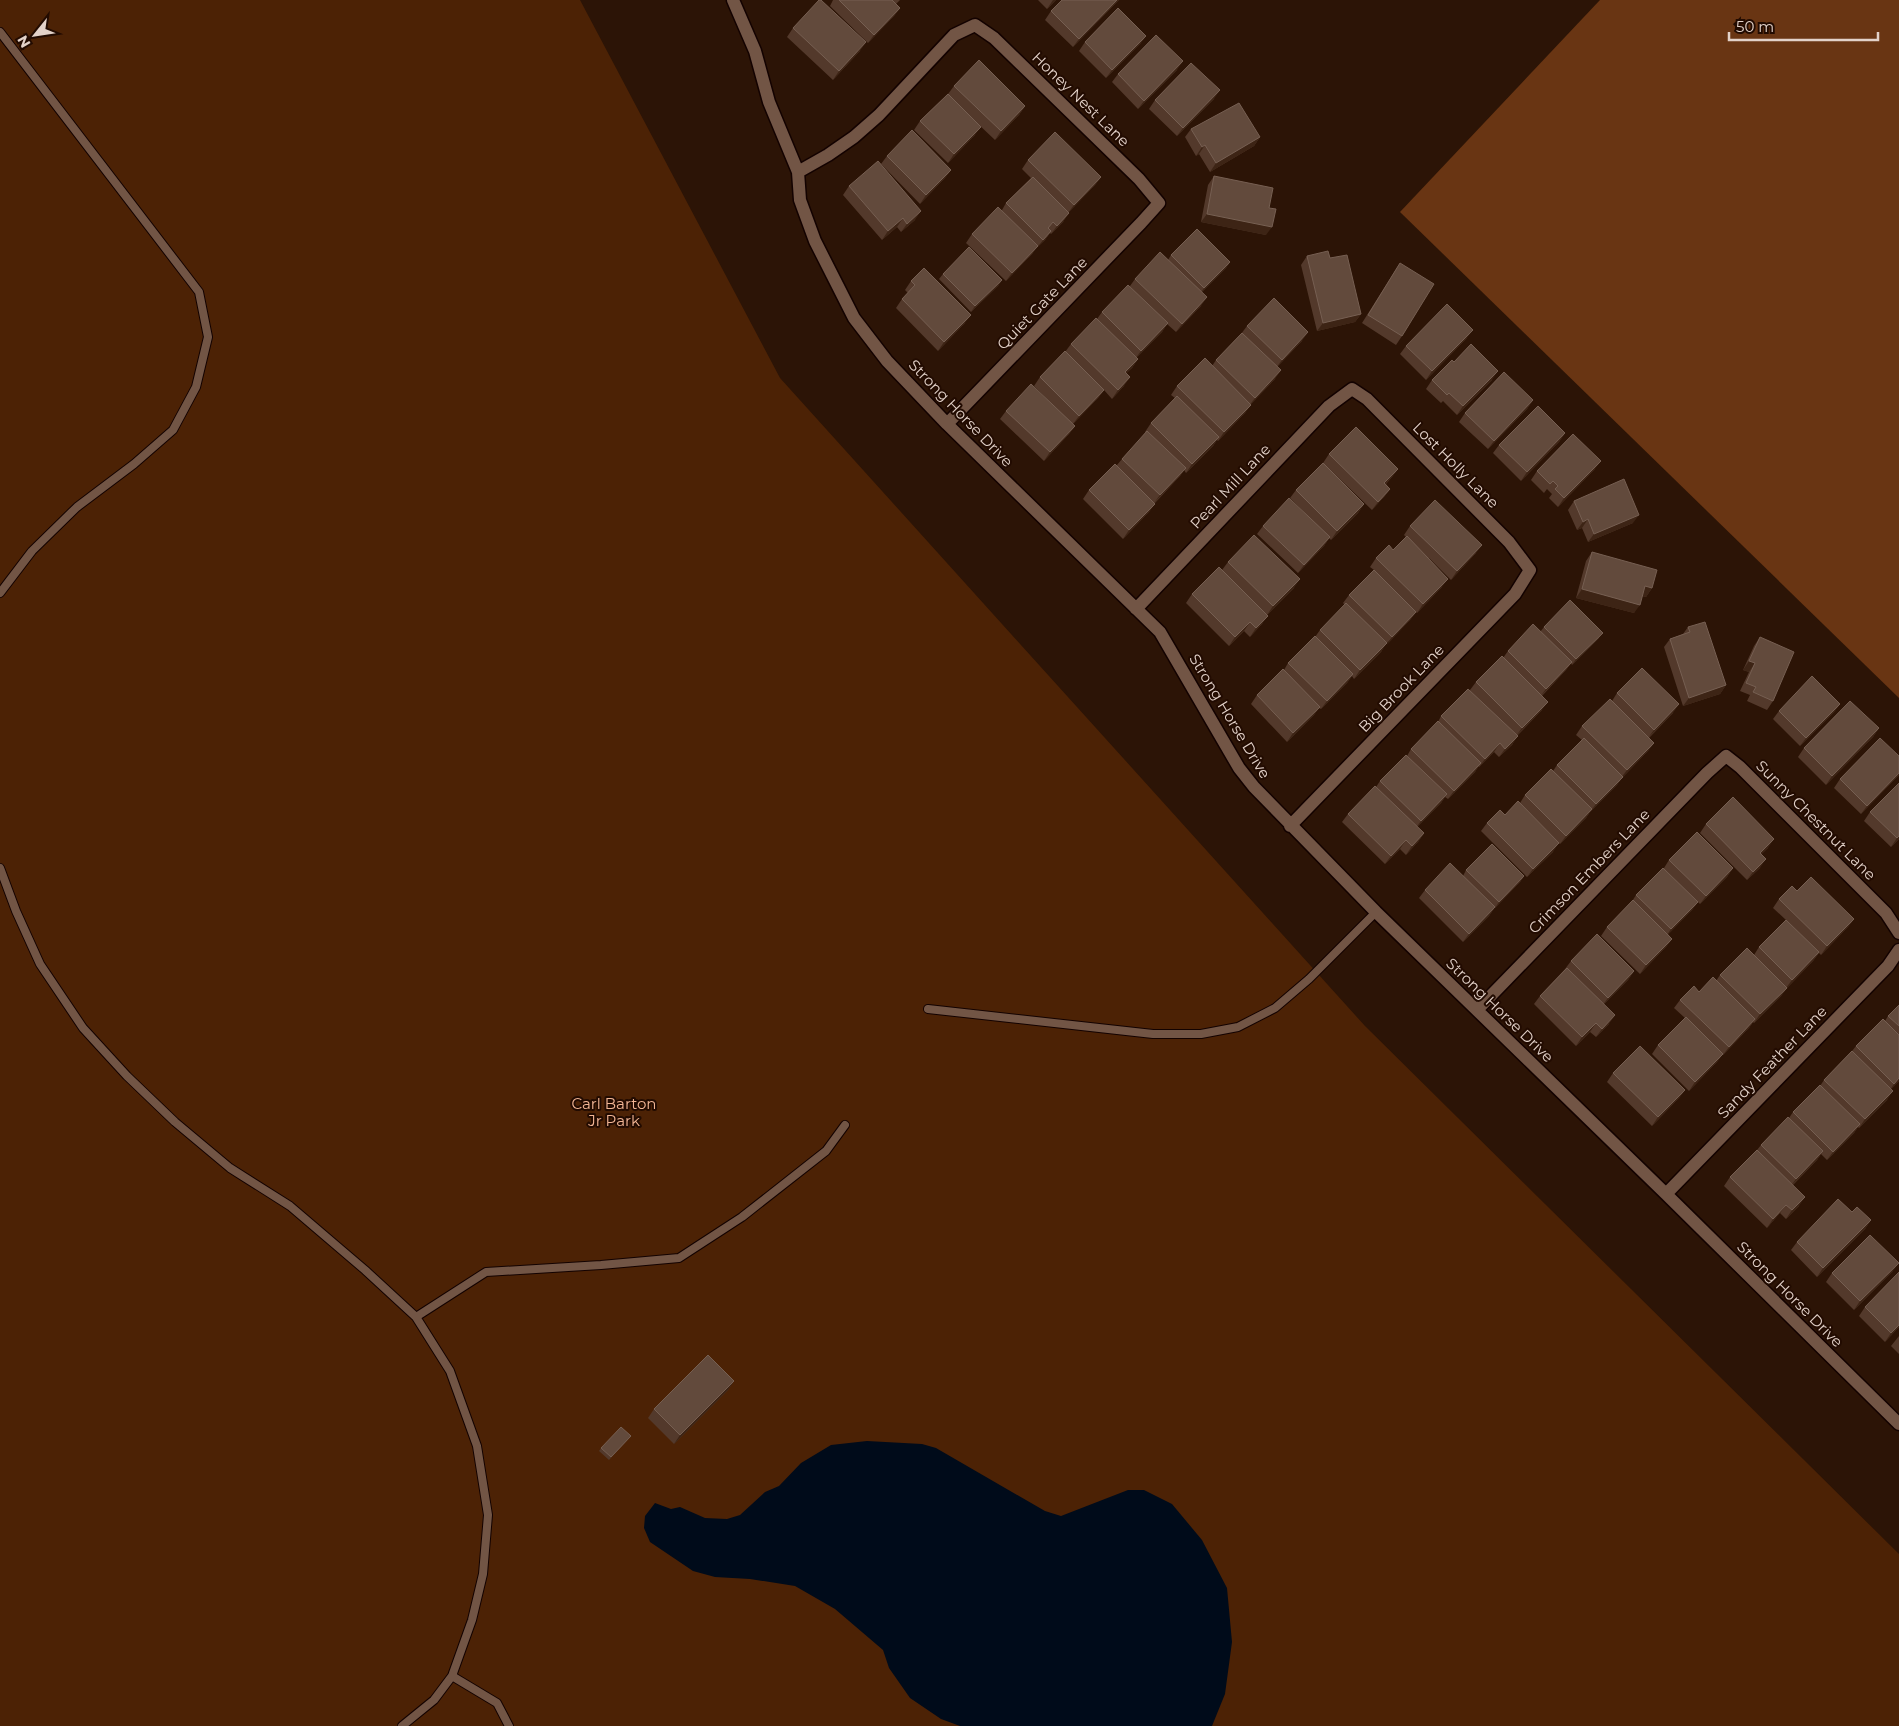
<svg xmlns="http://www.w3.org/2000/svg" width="1899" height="1726" font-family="Montserrat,sans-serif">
	<rect width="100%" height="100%" fill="#2c1406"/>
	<path fill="#4c2205" d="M0 0H580L780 378 1365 1026 1899 1554V1726H0Z"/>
	<path fill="#693513" d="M1600 0H1899V698L1400 212Z"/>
	<path fill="#000b1a" d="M867 1441 922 1444 936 1448 1045 1511 1061 1516 1128 1490H1144L1172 1504 1202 1540 1227 1588 1232 1642 1225 1694 1212 1726H960L941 1719 910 1698 889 1668 883 1650 835 1609 795 1586 750 1579 715 1577 693 1571 650 1542 644 1528 645 1516 655 1503 671 1509 680 1507 705 1518 727 1519 740 1515 765 1492 779 1486 801 1463 831 1445Z"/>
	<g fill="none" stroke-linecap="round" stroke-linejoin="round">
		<defs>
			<path id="service" d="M0 32 199 292 208 337 196 387 173 430 134 464 77 507 32 551 0 593
				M0 868 16 911 40 964 83 1028 127 1076 175 1122 230 1168 290 1206 365 1270 416 1317 450 1371 477 1446 488 1515 483 1574 472 1620 452 1676 434 1700 402 1726
				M928 1009 1153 1034H1201L1238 1027 1275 1008 1309 979 1376 912
				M416 1317 486 1272 601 1265 679 1258 742 1217 826 1151 845 1125
				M452 1676 497 1703 509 1726"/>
			<path id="minor" d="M733 0 755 51 769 102 798 172 800 200 815 241 854 318 887 361 947 424 1160 632 1239 768 1254 787 1376 912 1666 1194 1899 1424
				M798 172 828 155 854 137 879 115 954 35 975 25 994 38 1139 179 1159 203 1141 223 947 424
				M1136 609 1329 406 1352 389 1367 399 1509 542 1530 570 1515 594 1290 826
				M1477 1010 1707 773 1726 756 1740 767 1886 913 1899 933
				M1666 1194 1888 966 1899 950"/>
		</defs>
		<use href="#service" stroke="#130200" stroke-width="10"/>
		<use href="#minor" stroke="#130200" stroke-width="15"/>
		<use href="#service" stroke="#725545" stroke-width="8"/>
		<use href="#minor" stroke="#725545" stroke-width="12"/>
	</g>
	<path fill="#53392b" d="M833 0H900L896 4 900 8 894 16 868 43 830 6Z
		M1038 0H1056L1047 9Z
		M1062 0H1119L1073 47 1045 20 1051 11Z
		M793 28 860 51 833 80 787 37Z
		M1146 36 1140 44 1106 78 1079 51 1085 42Z
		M1177 70 1138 109 1112 82 1118 74Z
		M954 86 1025 106 1019 115 995 140 977 123 975 135 948 163 914 130 920 121 948 94Z
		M1214 99 1177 136 1149 109 1155 100Z
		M1191 129 1260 137 1254 146 1210 172 1199 154 1196 156 1185 137Z
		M887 156 951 170 945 178 920 204 881 164Z
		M1028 160 1101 177 1095 185 1068 213 1063 222 1051 234 1050 233 1045 240 1036 248 1032 254 1006 281 966 243 972 234 1002 210 1006 203 1031 178 1022 169Z
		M1214 176 1269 208 1266 235 1201 222 1208 185Z
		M849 186 915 220 901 232 897 227 882 240 843 195Z
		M1171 255 1230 262 1226 268 1202 292 1201 306 1176 332 1167 324 1162 332 1136 358 1138 359 1132 368 1126 373 1124 386 1112 399 1104 390 1098 398 1073 424 1075 426 1069 434 1044 461 1000 419 1006 411H1059L1034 386 1040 377 1065 352 1071 344 1097 319 1102 312 1130 286 1135 279 1168 260Z
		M1307 256 1330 258 1361 314 1355 322 1317 331 1301 265Z
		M1400 263 1402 336 1396 345 1362 323Z
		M943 274 1002 280 998 286 971 312 939 279Z
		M911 281 965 323 938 351 896 308 902 299 908 293 905 290Z
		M1247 326 1302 341 1277 367 1275 379 1251 404 1245 413 1218 441 1217 440 1213 446 1186 473 1184 470 1180 476 1155 503 1149 512 1123 539 1083 499 1089 490 1117 465 1122 459 1146 433 1145 432 1151 423 1175 398 1171 395 1177 386 1212 366 1216 360 1241 334Z
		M1467 338 1426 380 1400 354 1406 346Z
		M1454 362 1492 380 1457 415 1443 401 1441 403 1426 389 1432 380Z
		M1533 400 1527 409 1488 449 1459 422 1465 413Z
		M1565 433 1559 442 1521 481 1493 453 1499 445Z
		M1329 454 1398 469 1392 477 1386 484 1390 489 1384 497 1372 510 1323 463Z
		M1595 469 1558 507 1549 498 1552 494 1547 489 1544 493 1531 480 1537 471Z
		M1296 490 1364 504 1358 513 1331 540 1329 538 1324 546 1298 573 1257 534 1263 526 1311 519 1290 498Z
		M1574 501 1633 523 1588 542 1582 528 1577 530 1568 510Z
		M1410 526 1476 553 1451 580 1429 558 1442 587 1417 613 1416 612 1410 620 1385 645 1381 652 1354 679 1352 676 1347 683 1321 709 1319 708 1314 715 1287 742 1251 704 1257 695 1284 670 1288 663 1315 637 1320 630 1345 605 1343 603 1349 595 1374 570 1370 567 1376 558 1393 550 1406 537 1404 535Z
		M1592 552 1652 588 1646 597 1642 596 1634 613 1576 598 1586 561Z
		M1228 562 1294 588 1267 615 1262 624 1250 637 1244 631 1229 646 1186 603 1192 594 1222 570Z
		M1544 627 1599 638 1572 665 1571 663 1566 670 1542 696V710L1517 736 1512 745 1499 757 1494 752 1479 767H1478L1475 772 1448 799 1445 797 1441 803 1417 827 1424 833 1418 842 1406 855 1400 849 1385 864 1342 822 1348 814 1376 787 1380 781 1407 756 1411 749 1438 722 1441 716 1470 690 1476 682 1503 658 1508 651 1540 632Z
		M1688 627 1726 685 1720 694 1683 706 1664 647 1670 639 1683 634Z
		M1760 637 1773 701 1767 710 1747 701 1750 695 1740 691 1749 672 1743 670 1754 646Z
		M1617 693 1673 713 1649 738 1654 743 1648 751 1622 778 1617 785 1590 812 1586 818 1560 844 1554 838 1553 852 1527 877 1481 831 1487 823 1505 815 1520 803 1525 795 1553 771 1557 765 1582 740 1576 735 1582 726 1612 701Z
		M1840 704 1834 712 1800 746 1773 719 1779 711Z
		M1879 728 1873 737 1826 785 1798 757 1804 748Z
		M1899 775 1861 814 1834 788 1840 779Z
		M1870 812 1899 839 1891 847 1864 821Z
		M1706 824 1768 848 1761 854 1760 868 1747 880 1700 833Z
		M1669 860 1733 868 1727 877 1700 904 1698 902 1692 910 1668 934 1672 939 1666 947 1640 974 1601 936 1607 927 1631 903 1636 895 1664 868Z
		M1466 870 1524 876 1520 882 1495 908V907L1489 916 1463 942 1419 898 1425 890 1463 876Z
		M1797 891 1854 919 1848 927 1821 955 1819 953 1813 961 1787 988 1781 996 1754 1023 1753 1022 1749 1028 1723 1055H1722L1717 1062 1689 1091 1652 1054 1658 1045 1685 1018 1674 1008 1680 1000 1699 992 1716 981 1720 975 1754 955 1759 947 1786 920 1773 908 1779 899Z
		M1571 961 1634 971 1628 980 1604 1004 1609 1024 1596 1037 1590 1032 1576 1046 1534 1004 1540 996 1565 969Z
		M1899 1005V1081L1891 1089 1887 1100 1859 1128 1858 1127 1854 1133 1827 1160 1821 1154 1817 1160 1793 1185 1799 1206 1786 1219 1780 1213 1767 1228 1724 1186 1730 1177 1757 1150 1761 1145 1789 1118 1793 1112 1820 1086 1824 1080 1852 1051 1856 1046 1885 1021 1888 1016Z
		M1613 1073 1685 1090 1679 1098 1652 1126 1607 1082Z
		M1852 1212 1871 1220 1865 1229 1817 1277 1791 1250 1797 1242Z
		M1893 1271 1854 1310 1826 1282 1832 1273Z
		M1865 1307 1899 1327 1885 1342 1859 1316Z
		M1899 1336V1354L1891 1346Z
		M734 1381 728 1390 674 1444 648 1418 654 1409Z
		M631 1436 609 1460 599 1451 601 1448Z"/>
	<path fill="#3d2415" d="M1053 0H1056L1047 9Z
		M1117 0H1119L1073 47 1079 39Z
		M900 8 894 16 868 43 874 35Z
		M1146 36 1140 44 1106 78 1112 70Z
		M866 42 860 51 833 80 839 71Z
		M1183 61 1177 70 1138 109 1144 101Z
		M1220 90 1214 99 1177 136 1183 128Z
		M1025 106 1019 115 995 140 1001 131Z
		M981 127 975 135 948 163 954 154Z
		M1260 137 1254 146 1210 172 1216 163Z
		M1205 145 1199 154 1196 156 1202 147Z
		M951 170 945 178 920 204 926 195Z
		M1101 177 1095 185 1068 213 1074 205Z
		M921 211 915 220 901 232 907 224Z
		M1069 213 1063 222 1051 234 1057 226Z
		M1207 214 1272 227 1266 235 1201 222Z
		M903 218 897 227 882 240 888 231Z
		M1051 231 1045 240 1037 248 1043 240Z
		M1038 246 1032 254 1006 281 1012 273Z
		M1230 262 1226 268 1200 294 1204 288Z
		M1002 280 998 286 971 312 975 306Z
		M1207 297 1201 306 1176 332 1182 324Z
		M1361 314 1355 322 1317 331 1323 323Z
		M971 315 965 323 938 351 944 342Z
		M1168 323 1162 332 1135 359 1141 351Z
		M1473 330 1467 338 1426 380 1432 371Z
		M1308 332 1302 341 1276 368 1282 360Z
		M1138 359 1132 368 1119 381 1125 372Z
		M1281 370 1275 379 1249 406 1255 398Z
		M1498 371 1492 380 1457 415 1463 406Z
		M1130 377 1124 386 1112 399 1118 390Z
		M1104 390 1098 398 1073 424 1079 416Z
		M1533 400 1527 409 1488 449 1494 441Z
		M1251 405 1245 413 1218 441 1224 432Z
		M1075 426 1069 434 1044 461 1050 452Z
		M1565 433 1559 442 1521 481 1527 472Z
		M1219 437 1213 446 1186 473 1192 464Z
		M1601 461 1595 469 1558 507 1564 498Z
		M1186 468 1180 476 1154 503 1160 495Z
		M1398 469 1392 477 1378 491 1384 483Z
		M1390 489 1384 497 1372 510 1378 502Z
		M1155 504 1149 512 1123 539 1129 530Z
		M1364 504 1358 513 1331 540 1337 531Z
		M1639 515 1633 523 1588 542 1594 534Z
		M1588 519 1582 528 1577 530 1583 522Z
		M1330 537 1324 546 1298 573 1304 565Z
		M1482 545 1476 553 1451 580 1457 571Z
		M1300 579 1294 588 1267 615 1273 606Z
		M1448 579 1442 587 1417 613 1423 604Z
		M1645 586 1652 588 1646 597 1639 595Z
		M1582 589 1640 605 1634 613 1576 598Z
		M1416 612 1410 620 1386 646 1392 637Z
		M1268 616 1262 624 1250 637 1256 628Z
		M1250 622 1244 631 1229 646 1235 637Z
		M1603 633 1599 638 1572 665 1576 659Z
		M1387 643 1381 652 1354 679 1360 670Z
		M1749 661 1755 663 1749 672 1743 670Z
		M1572 662 1566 670 1540 697 1546 689Z
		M1353 674 1347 683 1321 709 1327 701Z
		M1726 685 1720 694 1683 706 1689 698Z
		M1548 702 1542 710 1516 736 1522 728Z
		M1679 704 1673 713 1648 738 1654 730Z
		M1840 704 1834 712 1800 746 1806 738Z
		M1320 707 1314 715 1287 742 1293 733Z
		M1879 728 1873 737 1826 785 1832 776Z
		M1518 736 1512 745 1499 757 1505 749Z
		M1500 743 1494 752 1479 767 1485 759Z
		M1654 743 1648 751 1622 778 1617 785 1590 812 1596 804 1621 778 1627 770Z
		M1481 763 1475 772 1448 799 1454 791Z
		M1899 773V775L1861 814 1867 806Z
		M1447 794 1441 803 1415 829 1421 821Z
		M1592 809 1586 818 1560 844 1566 836Z
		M1424 833 1418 842 1406 855 1412 846Z
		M1899 836V839L1891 847 1897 838Z
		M1774 839 1768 848 1754 862 1760 853Z
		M1406 840 1400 849 1385 864 1391 856Z
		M1559 843 1553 852 1527 877 1533 869Z
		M1766 859 1760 868 1747 880 1753 872Z
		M1733 868 1727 877 1700 904 1706 896Z
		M1524 876 1520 882 1495 908 1499 902Z
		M1698 902 1692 910 1665 938 1671 929Z
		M1495 907 1489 916 1463 942 1469 934Z
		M1854 919 1848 927 1821 955 1827 946Z
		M1672 939 1666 947 1640 974 1646 965Z
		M1819 952 1813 961 1787 988 1781 996 1754 1023 1760 1014 1786 988 1792 980Z
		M1634 971 1628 980 1602 1006 1608 998Z
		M1615 1015 1609 1024 1596 1037 1602 1029Z
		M1755 1019 1749 1028 1723 1055 1729 1047Z
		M1596 1023 1590 1032 1576 1046 1582 1037Z
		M1723 1054 1717 1062 1689 1091 1695 1082Z
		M1899 1078V1081L1888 1093 1894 1084Z
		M1685 1090 1679 1098 1652 1126 1658 1117Z
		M1893 1091 1887 1100 1859 1128 1865 1119Z
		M1860 1124 1854 1133 1827 1160 1833 1152Z
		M1823 1151 1817 1160 1790 1187 1796 1179Z
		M1805 1197 1799 1206 1786 1219 1792 1210Z
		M1786 1205 1780 1213 1767 1228 1773 1219Z
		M1871 1220 1865 1229 1817 1277 1823 1268Z
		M1899 1263 1893 1271 1854 1310 1860 1301Z
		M1899 1325V1327L1885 1342 1891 1333Z
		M734 1381 728 1390 674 1444 680 1435Z"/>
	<path fill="#624a3c" stroke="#765f52" d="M819 0H821L866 42 839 71 793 28Z
		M839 0H892L900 8 874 35Z
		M1062 0H1117L1079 39 1051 11Z
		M1118 8 1146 36 1112 70 1085 42Z
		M1156 35 1183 61 1144 101 1118 74Z
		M979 60 1025 106 1001 131 954 86Z
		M1191 63 1220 90 1183 128 1155 100Z
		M948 94 981 127 954 154 920 121Z
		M1239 103 1260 137 1216 163 1205 145 1202 147 1191 129Z
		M912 130 951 170 926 195 887 156Z
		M1055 132 1101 177 1074 205 1028 160Z
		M878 161 921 211 907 224 903 218 888 231 849 186Z
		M1214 176 1273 188 1269 208 1276 209 1272 227 1207 214Z
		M1033 177 1069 213 1057 226 1053 222 1048 228 1051 231 1043 240 1006 203Z
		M998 207 1038 246 1012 273 972 234Z
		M1197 229 1230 262 1204 288 1171 255Z
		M969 247 1002 280 975 306 943 274Z
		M1328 251 1330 258 1347 255 1361 314 1323 323 1307 256Z
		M1160 252 1207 297 1182 324 1135 279Z
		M1400 263 1434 284 1402 336 1368 315Z
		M924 268 971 315 944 342 902 299 915 285 911 281Z
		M1128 285 1168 323 1141 351 1102 312Z
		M1274 298 1308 332 1282 360 1247 326Z
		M1447 304 1473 330 1432 371 1406 346Z
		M1096 318 1138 359 1125 372 1130 377 1118 390 1071 344Z
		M1242 333 1281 370 1255 398 1216 360Z
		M1471 344 1498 371 1463 406 1449 393 1447 395 1432 380 1452 360 1454 362Z
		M1065 351 1104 390 1079 416 1040 377Z
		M1205 358 1251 405 1224 432 1177 386Z
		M1504 372 1533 400 1494 441 1465 413Z
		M1031 384 1075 426 1050 452 1006 411Z
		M1177 396 1219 437 1192 464 1151 423Z
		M1538 406 1565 433 1527 472 1499 445Z
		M1356 427 1398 469 1384 483 1390 489 1378 502 1329 454Z
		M1147 431 1186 468 1160 495 1122 459Z
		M1573 434 1601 461 1564 498 1555 489 1558 486 1553 481 1550 484 1537 471Z
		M1323 463 1364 504 1337 531 1296 490Z
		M1115 464 1155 504 1129 530 1089 490Z
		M1624 479 1639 515 1594 534 1588 519 1583 522 1574 501Z
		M1289 498 1330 537 1304 565 1263 526Z
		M1435 500 1482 545 1457 571 1410 526Z
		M1254 535 1300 579 1273 606 1228 562Z
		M1407 536 1448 579 1423 604 1376 558 1389 545 1393 550Z
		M1592 552 1657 570 1652 588 1645 586 1640 605 1582 589Z
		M1219 567 1268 616 1256 628 1250 622 1235 637 1192 594Z
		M1374 570 1416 612 1392 637 1349 595Z
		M1570 600 1603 633 1576 659 1544 627Z
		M1346 603 1387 643 1360 670 1320 630Z
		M1705 622 1726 685 1689 698 1670 639 1690 632 1688 627Z
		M1533 624 1572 662 1546 689 1508 651Z
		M1315 636 1353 674 1327 701 1288 663Z
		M1760 637 1794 652 1773 701 1753 692 1756 687 1746 683 1755 663 1749 661Z
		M1502 656 1548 702 1522 728 1476 682Z
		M1642 668 1679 704 1654 730 1617 693Z
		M1283 669 1320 707 1293 733 1257 695Z
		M1812 676 1840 704 1806 738 1779 711Z
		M1468 689 1518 736 1505 749 1500 743 1485 759 1441 716Z
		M1610 699 1654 743 1627 770 1582 726Z
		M1850 701 1879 728 1832 776 1804 748Z
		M1438 721 1481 763 1454 791 1411 749Z
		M1584 738 1623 777 1596 804 1557 765Z
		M1880 738 1899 756V773L1867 806 1840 779Z
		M1406 755 1447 794 1421 821 1380 781Z
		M1551 769 1592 809 1566 836 1525 795Z
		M1899 783V836L1897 838 1870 812Z
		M1375 786 1424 833 1412 846 1406 840 1391 856 1348 814Z
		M1733 797 1774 839 1760 853 1766 859 1753 872 1706 824Z
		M1518 801 1559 843 1533 869 1487 823 1500 810 1505 815Z
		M1697 832 1733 868 1706 896 1669 860Z
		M1492 844 1524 876 1499 902 1466 870Z
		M1450 863 1495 907 1469 934 1425 890Z
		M1663 868 1698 902 1671 929 1636 895Z
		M1811 877 1854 919 1827 946 1779 899 1792 886 1797 891Z
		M1633 900 1672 939 1646 965 1607 927Z
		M1786 920 1819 952 1792 980 1759 947Z
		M1597 934 1634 971 1608 998 1571 961Z
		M1747 948 1787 988 1760 1014 1720 975Z
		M1567 968 1615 1015 1602 1029 1596 1023 1582 1037 1540 996Z
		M1713 977 1755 1019 1729 1047 1680 1000 1694 986 1699 992Z
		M1899 1005V1026L1888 1016Z
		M1686 1017 1723 1054 1695 1082 1658 1045Z
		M1883 1019 1899 1035V1078L1894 1084 1856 1046Z
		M1640 1046 1685 1090 1658 1117 1613 1073Z
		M1852 1051 1893 1091 1865 1119 1824 1080Z
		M1820 1085 1860 1124 1833 1152 1793 1112Z
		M1788 1117 1823 1151 1796 1179 1761 1145Z
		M1757 1150 1805 1197 1792 1210 1786 1205 1773 1219 1730 1177Z
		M1838 1199 1852 1212 1857 1207 1871 1220 1823 1268 1797 1242Z
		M1870 1235 1899 1263 1860 1301 1832 1273Z
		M1899 1272V1325L1891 1333 1865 1307Z
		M708 1355 734 1381 680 1435 654 1409Z
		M621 1427 631 1436 611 1457 601 1448Z"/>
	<g text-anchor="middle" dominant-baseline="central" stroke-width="4" stroke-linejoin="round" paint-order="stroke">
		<g font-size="15" fill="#e3d2c9" stroke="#220b01">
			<text transform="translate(1081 99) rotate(44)">Honey Nest Lane</text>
			<text transform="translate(1042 303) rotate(-46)">Quiet Gate Lane</text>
			<text transform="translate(961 413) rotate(46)">Strong Horse Drive</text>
			<text transform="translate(1456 465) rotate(45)">Lost Holly Lane</text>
			<text transform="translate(1230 486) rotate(-47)">Pearl Mill Lane</text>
			<text transform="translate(1401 688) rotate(-46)">Big Brook Lane</text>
			<text transform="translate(1230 716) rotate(59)">Strong Horse Drive</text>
			<text transform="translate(1816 820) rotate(45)">Sunny Chestnut Lane</text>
			<text transform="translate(1589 871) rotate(-46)">Crimson Embers Lane</text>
			<text transform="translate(1500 1010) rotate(44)">Strong Horse Drive</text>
			<text transform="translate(1772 1062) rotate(-46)">Sandy Feather Lane</text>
			<text transform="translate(1790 1294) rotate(45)">Strong Horse Drive</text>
		</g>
		<g font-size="15" fill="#f3b695" stroke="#220b01">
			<text x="614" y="1103">Carl Barton<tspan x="614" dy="17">Jr Park</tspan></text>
		</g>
	</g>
	<g transform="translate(35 35) rotate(240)" stroke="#220b01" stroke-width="4" paint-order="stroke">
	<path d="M0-4L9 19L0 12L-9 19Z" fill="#e3d2c9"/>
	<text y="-8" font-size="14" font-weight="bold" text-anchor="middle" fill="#e3d2c9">N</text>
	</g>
	<path d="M1729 32v8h149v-8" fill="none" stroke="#e3d2c9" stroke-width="2.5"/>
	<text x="1736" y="32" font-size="15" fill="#e3d2c9" stroke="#220b01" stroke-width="4" paint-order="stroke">50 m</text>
</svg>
